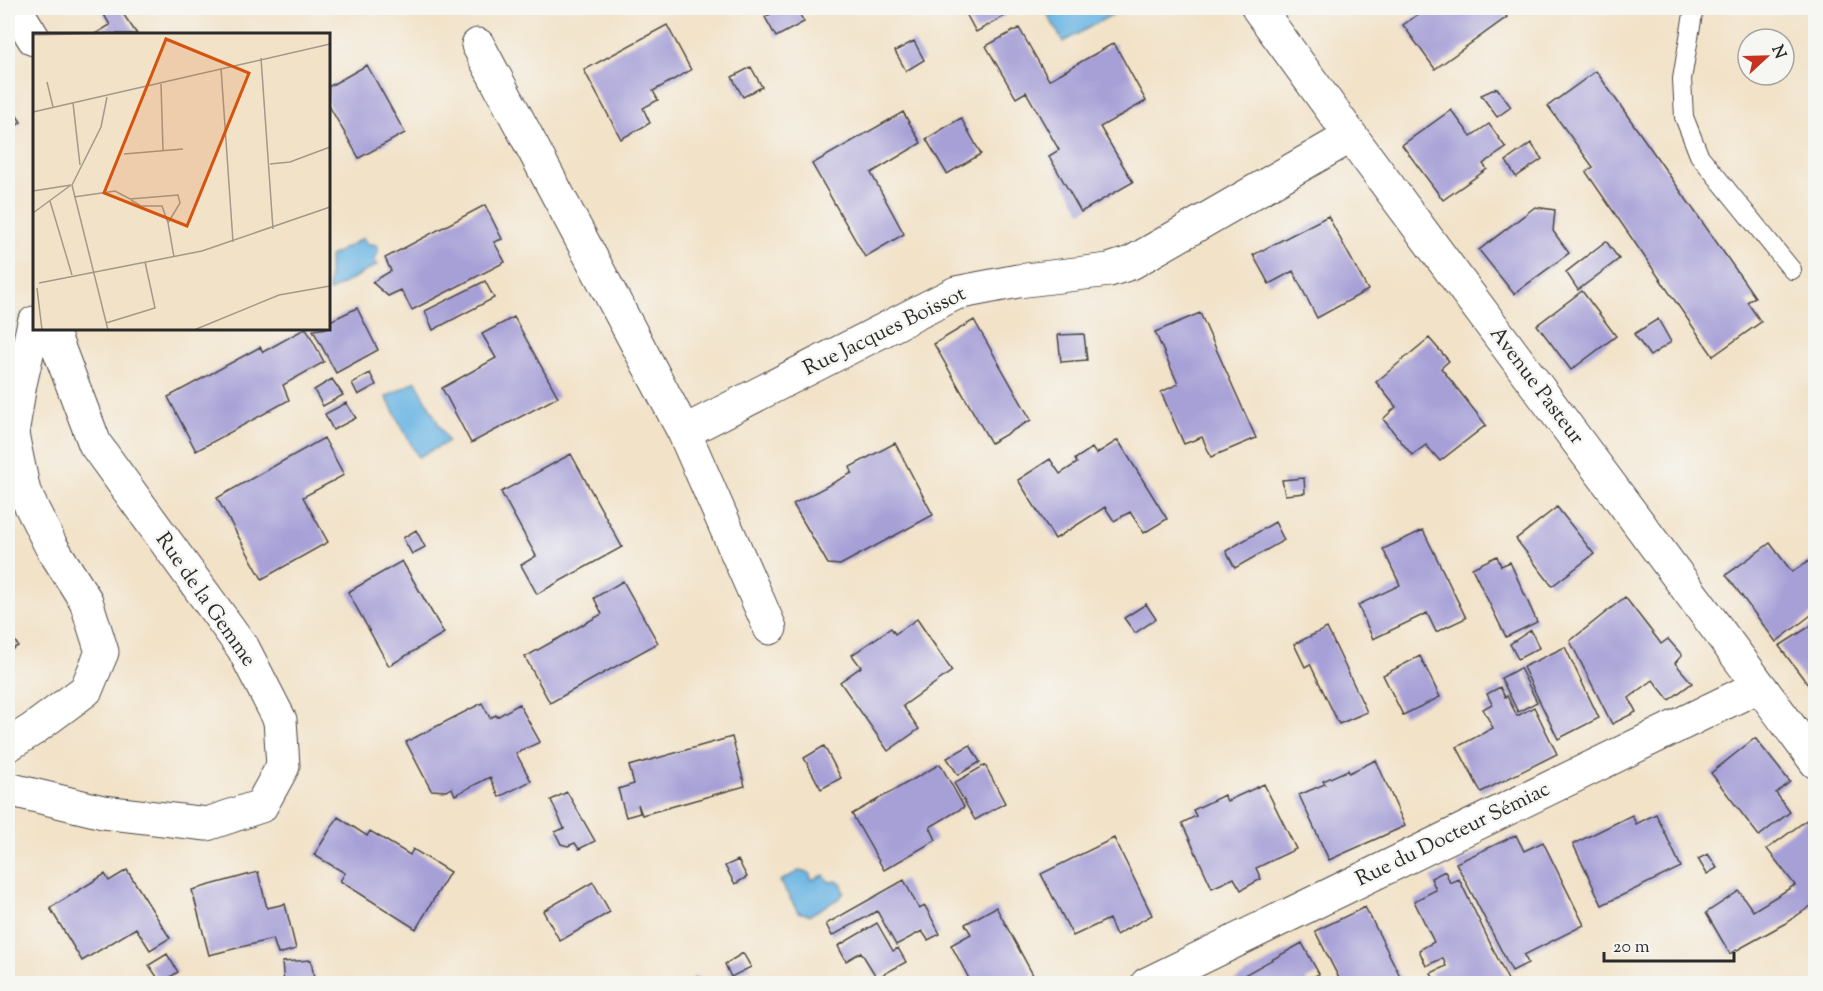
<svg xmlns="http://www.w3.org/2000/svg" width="1823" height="991" font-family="'Sorts Mill Goudy',serif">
	<rect width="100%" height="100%" fill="#f6f6f2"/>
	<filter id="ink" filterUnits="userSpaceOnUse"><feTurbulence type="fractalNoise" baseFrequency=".0167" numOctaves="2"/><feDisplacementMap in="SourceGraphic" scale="12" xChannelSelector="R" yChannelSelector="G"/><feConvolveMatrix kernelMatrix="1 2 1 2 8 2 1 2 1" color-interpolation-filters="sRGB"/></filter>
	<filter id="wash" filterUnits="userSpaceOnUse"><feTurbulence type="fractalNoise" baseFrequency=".008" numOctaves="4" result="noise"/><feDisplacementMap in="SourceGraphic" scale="24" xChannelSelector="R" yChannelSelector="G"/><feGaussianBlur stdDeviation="1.35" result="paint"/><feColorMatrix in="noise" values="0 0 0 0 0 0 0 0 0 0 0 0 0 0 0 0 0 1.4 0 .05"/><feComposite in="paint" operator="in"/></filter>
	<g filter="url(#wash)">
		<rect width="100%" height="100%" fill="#f2e2c8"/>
		<path fill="#6bb5e3" stroke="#4b7087" stroke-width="1.5" d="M1061 8H1124L1063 42 1048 15Z
			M363 238 367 244H373L378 246V253L374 259 377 265 329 292V257Z
			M416 381 448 442 418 457 386 397Z
			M799 871 809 873 812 880 824 875 829 882 837 881 842 885 844 892 840 898 810 915 798 912 780 881Z"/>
		<g id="blocks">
			<path fill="#a7a0d7" d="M112 8H119L137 34H95L110 25 103 13Z
				M777 8H796L804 22 776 37 765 17 778 10Z
				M963 8H1019L976 32Z
				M1427 8H1500L1507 17 1435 69 1403 25Z
				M667 25 691 70 653 91 658 100 643 108 650 123 621 139 584 70Z
				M1019 28 1049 80 1114 43 1146 101 1100 127 1133 182 1081 212 1049 156 1059 150 1026 92 1016 98 986 46Z
				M914 41 924 60 906 71 895 51Z
				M367 65 405 133 359 158 328 104V87Z
				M751 67 762 87 743 97 732 77Z
				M1596 71 1755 297 1747 302 1761 322 1713 356 1586 172 1593 167 1548 106Z
				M1497 88 1511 107 1497 117 1481 95Z
				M8 102 21 122 8 132Z
				M1451 110 1471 136 1489 124 1506 148 1483 164 1487 169 1443 200 1402 145Z
				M903 112 921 143 871 173 904 234 865 257 812 164Z
				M961 118 981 154 947 174 926 139Z
				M1531 143 1542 159 1516 177 1506 161Z
				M485 205 502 239 494 242 505 262 412 310 401 290 388 296 372 282 391 271 385 258Z
				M1535 207 1555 210 1553 231 1569 253 1514 294 1479 250Z
				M1328 216 1368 290 1317 318 1293 271 1269 284 1253 255Z
				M1606 241 1619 259 1578 290 1566 272Z
				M485 281 494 298 433 330 425 311Z
				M1582 291 1616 336 1571 370 1537 325Z
				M357 308 378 350 336 373 313 330 328 328V322Z
				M1200 313 1256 438 1211 457 1202 437 1184 444 1161 392 1178 384 1155 332Z
				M514 317 558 397 471 443 442 388 496 358 482 334Z
				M1658 319 1671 342 1650 356 1634 334Z
				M974 320 1031 420 991 443 934 344Z
				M306 328 324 362 283 385 289 400 196 451 168 397 260 347 263 352Z
				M1084 334 1087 360 1061 362 1058 335Z
				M1429 338 1449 361 1441 368 1486 425 1440 461 1426 445 1412 455 1383 419 1396 407 1376 382Z
				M370 373 376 385 358 395 352 383Z
				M332 379 343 395 323 406 314 390Z
				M346 403 356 418 333 430 325 414Z
				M324 438 344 475 303 497 328 542 262 579 217 498Z
				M1118 440 1167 519 1144 533 1130 512 1114 521 1105 507 1055 539 1018 480 1050 459 1060 474 1077 463 1075 459 1092 448 1096 454Z
				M895 443 933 515 840 565 828 564 793 504 852 473 850 467Z
				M571 454 622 547 537 594 521 565 536 556 501 492Z
				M1304 478 1305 493 1285 495 1282 480Z
				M1557 507 1594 554 1552 586 1516 539Z
				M1275 522 1284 540 1235 568 1226 551Z
				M416 530 425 547 412 554 403 538Z
				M1423 530 1466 618 1436 632 1427 613 1373 639 1358 605 1400 585 1383 549Z
				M1770 543 1792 572 1815 557V612L1776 642 1726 575Z
				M1497 556 1501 566 1510 562 1537 622 1506 637 1472 568Z
				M402 561 444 633 389 666 348 592Z
				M623 581 658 643 550 703 525 657 602 614 594 598Z
				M1625 597 1659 641 1661 644 1668 639 1682 655 1675 663 1692 683 1669 700 1653 680 1629 698 1636 712 1612 724 1570 641Z
				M1146 604 1156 619 1135 633 1124 618Z
				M917 619 952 671 903 706 919 729 888 751 840 682 861 667 852 655 891 628 895 634Z
				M1815 623V694L1779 646Z
				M1327 628 1367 712 1339 724 1310 664 1305 667 1294 644Z
				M8 629 18 646 8 652Z
				M1531 630 1539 648 1518 659 1510 644Z
				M1565 647 1599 718 1558 739 1523 667Z
				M1420 656 1440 697 1403 715 1383 675Z
				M1520 668 1537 702 1518 712 1501 678Z
				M1500 687 1505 697 1507 696 1517 716 1534 707 1557 754 1481 792 1457 747 1493 728 1483 709 1492 704 1487 694Z
				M482 703 490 718 496 715 497 717 519 704 540 742 516 753 531 781 499 797 490 777 455 795 452 788 446 791 431 790 406 742Z
				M732 737 745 786 642 815 638 804 640 813 626 817 618 789 634 784 629 766Z
				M1755 738 1790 782 1776 793 1790 812 1759 836 1711 773Z
				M970 745 980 762 958 775 947 758Z
				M824 746 841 778 821 789 804 758Z
				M1376 760 1405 826 1329 860 1299 795 1325 784 1323 781 1348 770 1349 773Z
				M940 764 964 807 930 827 936 840 884 870 852 814Z
				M985 765 1005 803 975 820 954 783Z
				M1264 784 1296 849 1256 868 1261 879 1241 890 1234 878 1212 888 1182 823 1196 816 1193 810 1224 795 1227 801Z
				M567 792 595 841 579 849 575 843 568 846 561 844 555 832 564 828 551 800Z
				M1656 814 1681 867 1602 905 1573 844 1632 815 1636 824Z
				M1812 816 1815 820V905L1813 907 1811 906 1784 924 1730 954 1706 913 1739 891 1753 911 1795 885 1767 849Z
				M338 817 367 836 370 831 410 855 413 849 450 872 416 929 340 881 345 873 314 855Z
				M1516 835 1524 851 1543 842 1584 925 1524 955 1528 963 1512 971 1456 863Z
				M1114 838 1152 915 1116 935 1109 919 1073 936 1041 874Z
				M1708 854 1717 868 1707 874 1698 859Z
				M738 860 747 877 735 884 725 866Z
				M127 870 170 938 150 950 136 928 82 961 50 908 105 874 109 881Z
				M1445 871 1450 883 1459 879 1510 984H1436L1431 973 1446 966 1443 958 1426 966 1419 950 1434 942 1414 901 1436 890 1431 878Z
				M258 872 267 908 285 904 296 949 278 954 273 939 209 955 192 890Z
				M904 880 919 909 925 906 940 934 928 940 922 931 896 945 877 911 832 936 826 924Z
				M593 882 610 912 560 941 543 911Z
				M996 907 1033 975 1019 984H972L951 945 971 934 965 924Z
				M1365 907 1372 920 1404 984H1342L1315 931Z
				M877 923 893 951 898 948 906 962 877 978 861 952 846 961 838 946Z
				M1302 943 1319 974 1306 980 1308 984H1228Z
				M743 953 751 967 731 977 725 964Z
				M167 954 178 972 161 983 149 965Z
				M311 960 315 984H284L282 962Z
				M697 976 702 984H683Z"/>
		</g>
	</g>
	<g filter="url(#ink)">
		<use href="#blocks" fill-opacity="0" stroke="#494643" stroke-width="1.5"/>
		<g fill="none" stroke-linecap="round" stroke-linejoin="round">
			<defs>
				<path id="service" d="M1694 8 1682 79 1684 117 1699 155 1792 270"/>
				<path id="minor" d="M15 8 34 39
					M1258 8 1351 136 1816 762
					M478 45 684 432 770 628
					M684 432 956 293 1018 281 1109 270 1131 263 1351 136
					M8 745 32 730 86 690 102 652 86 601 51 546 24 492 12 434 20 384 34 323
					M8 789 103 812 207 824 261 806 283 766 280 720 243 648 95 444 51 328
					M1147 984 1759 686"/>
			</defs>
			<use href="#service" stroke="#494643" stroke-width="20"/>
			<use href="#minor" stroke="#494643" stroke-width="35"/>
			<use href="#service" stroke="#fff" stroke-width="18"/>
			<use href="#minor" stroke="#fff" stroke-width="33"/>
		</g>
	</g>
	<g text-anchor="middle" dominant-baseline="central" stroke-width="5" stroke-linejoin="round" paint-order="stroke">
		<g font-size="21" fill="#2b2b2b" stroke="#f6f6f2">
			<text transform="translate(885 332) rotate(-26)">Rue Jacques Boissot</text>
			<text transform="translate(1536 386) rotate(53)">Avenue Pasteur</text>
			<text transform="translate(205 600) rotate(55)">Rue de la Gemme</text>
			<text transform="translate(1453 835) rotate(-26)">Rue du Docteur Sémiac</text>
		</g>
	</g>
	<g transform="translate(33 33)">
		<rect width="297" height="297" fill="#f2e2c8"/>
		<path fill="none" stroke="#a29989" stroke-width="1.5" d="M0 2 87 0M228 25 240 196M188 35 200 209M14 49 20 74M128 51 130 117M74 64 68 94 39 152 75 297M40 70 47 132M0 79 297 11M91 121 150 116M237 131 257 129 297 114M0 158 38 152M41 164 82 158 97 166 145 162 147 170 135 190 141 224M98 167 108 173H129L135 190M17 168 39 242M0 180 38 152M6 250 169 218 297 174M4 255 9 297M73 290 122 275 112 229M161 297 246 262 297 253"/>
		<path fill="#d5540f" fill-opacity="0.15" stroke="#d5540f" stroke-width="3" d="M133 6 216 40 154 193 71 160Z"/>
		<rect width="297" height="297" fill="none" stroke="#2b2b2b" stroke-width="3"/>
	</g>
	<rect width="1823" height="991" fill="none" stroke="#f6f6f2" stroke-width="30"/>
	<g transform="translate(1766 57) rotate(68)"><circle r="28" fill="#f6f6f2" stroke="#a5a5a2" stroke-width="1.5"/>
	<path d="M0-4.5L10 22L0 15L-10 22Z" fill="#c8321e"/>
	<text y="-9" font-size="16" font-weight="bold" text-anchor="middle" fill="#2b2b2b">N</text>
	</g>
	<path d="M1604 952v9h130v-9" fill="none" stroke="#2b2b2b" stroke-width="3"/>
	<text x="1613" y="952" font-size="18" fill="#2b2b2b" stroke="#f6f6f2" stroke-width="4.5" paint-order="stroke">20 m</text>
</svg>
